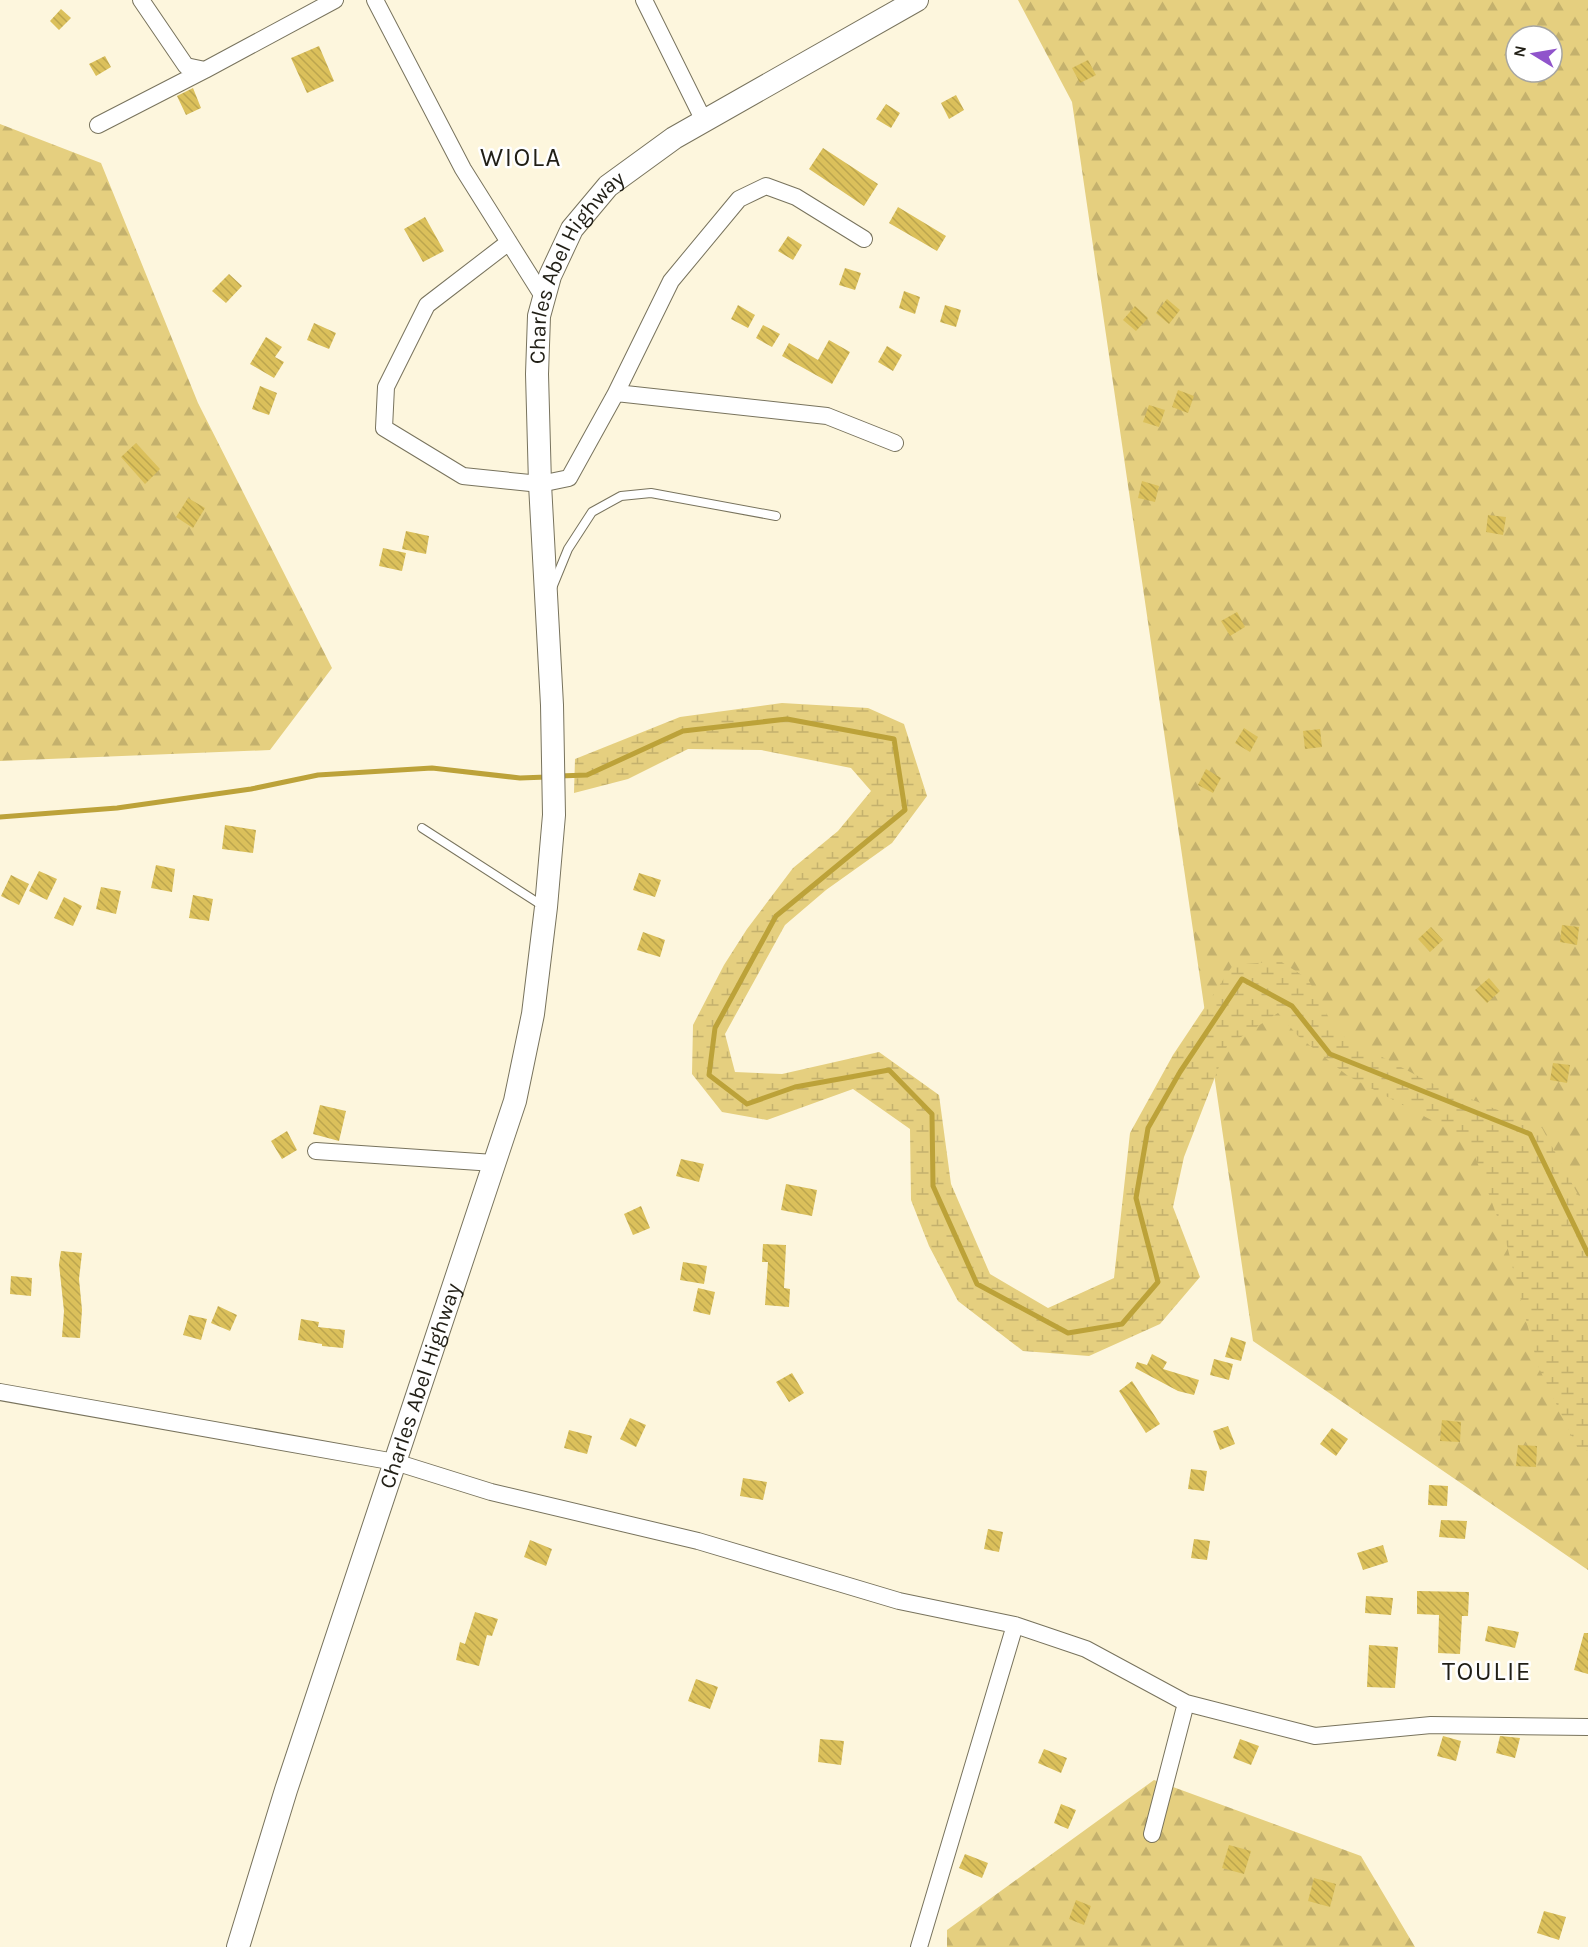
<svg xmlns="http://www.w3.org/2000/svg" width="1588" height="1947" font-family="Karla,sans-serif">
	<defs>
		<pattern id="forest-firs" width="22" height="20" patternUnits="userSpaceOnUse" patternTransform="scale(1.5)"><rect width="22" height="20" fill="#e5cf7f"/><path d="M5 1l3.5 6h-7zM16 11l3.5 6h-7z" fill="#c4b16d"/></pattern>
		<pattern id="wetland-marsh" width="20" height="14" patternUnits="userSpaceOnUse" patternTransform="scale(1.5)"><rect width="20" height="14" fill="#e5cf7f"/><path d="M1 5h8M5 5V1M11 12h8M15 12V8" fill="none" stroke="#c4b16d"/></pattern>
		<pattern id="building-back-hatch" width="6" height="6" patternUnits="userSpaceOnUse" patternTransform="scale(1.5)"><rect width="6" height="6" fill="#dbc05b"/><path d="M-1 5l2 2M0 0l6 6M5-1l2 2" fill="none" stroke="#bca54e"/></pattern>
	</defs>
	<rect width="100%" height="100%" fill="#fdf6dd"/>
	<path fill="url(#forest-firs)" fill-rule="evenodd" d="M1018 0H1588V1570L1253 1341 1072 102ZM1516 36H1552V72H1516Z
		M0 124 101 163 198 403 332 668 270 750 0 761Z
		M1154 1780 1361 1856 1415 1947H947V1930Z"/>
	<path fill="url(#wetland-marsh)" d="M782 703 868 708 904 724 927 796 892 843 826 890 785 925 725 1034 735 1072 782 1074 879 1052 939 1095 951 1184 990 1274 1048 1308 1114 1278 1130 1133 1173 1055 1233 965 1280 961 1308 979 1337 1033 1429 1082 1542 1128 1588 1213V1451L1577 1447 1538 1366 1505 1238 1469 1140 1348 1076 1298 1036 1278 1013 1227 1046 1184 1157 1173 1207 1200 1277 1160 1324 1089 1356 1023 1351 958 1301 929 1246 911 1200 910 1129 853 1089 767 1120 722 1112 692 1074 693 1025 724 965 747 929 793 868 838 831 871 791 851 768 761 750 688 749 628 779 574 793 575 759 680 717Z"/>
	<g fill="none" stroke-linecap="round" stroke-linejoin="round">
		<path stroke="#bca239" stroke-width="5" d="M559 776 587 775 683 731 787 719 894 739 905 810 776 916 715 1028 709 1075 747 1104 795 1087 889 1070 932 1114 933 1186 977 1284 1068 1333 1122 1324 1158 1282 1136 1198 1148 1128 1180 1072 1242 979 1292 1006 1330 1054 1530 1134 1588 1254
			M0 817 117 808 251 789 318 775 432 768 520 778 547 777"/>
	</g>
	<path fill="url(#building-back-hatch)" d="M61 9 71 18 59 30 50 21Z
		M319 46 334 81 307 93 291 58Z
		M105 56 111 67 96 76 89 64Z
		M1088 60 1096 75 1080 83 1072 68Z
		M193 88 201 108 186 115 177 96Z
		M956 95 964 110 949 119 941 103Z
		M886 104 900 113 891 128 876 119Z
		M823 148 878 184 864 206 809 169Z
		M898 207 946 236 937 251 889 223Z
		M425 217 444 251 423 262 404 229Z
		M788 236 802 245 793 260 778 251Z
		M845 268 861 273 855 290 839 285Z
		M229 274 242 286 226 303 212 291Z
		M904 291 920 297 915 314 899 308Z
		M1167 299 1180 310 1169 324 1156 313Z
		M738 305 755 315 748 328 731 319Z
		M945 305 961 310 956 327 940 322Z
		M1135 306 1148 318 1136 331 1123 320Z
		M314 323 336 333 329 349 307 340Z
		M763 325 780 334 772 347 756 338Z
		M266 337 282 347 275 357 284 362 274 378 250 364Z
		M829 340 850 352 832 384 782 356 789 343 818 360Z
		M887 346 902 355 893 371 878 362Z
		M260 386 277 393 269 415 252 409Z
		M1178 390 1194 396 1188 413 1172 407Z
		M1149 405 1165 410 1159 427 1143 422Z
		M136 443 160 469 145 484 121 457Z
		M1142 481 1159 486 1155 502 1138 498Z
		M188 498 205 508 193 528 176 517Z
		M1488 515 1506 517 1503 535 1486 532Z
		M406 531 429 536 426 554 402 549Z
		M383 548 406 553 402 571 379 566Z
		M1237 612 1245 627 1230 636 1221 621Z
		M1244 728 1258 737 1250 752 1235 743Z
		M1320 729 1322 747 1305 749 1303 731Z
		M1206 769 1221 778 1213 793 1198 785Z
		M225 825 256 830 253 853 222 849Z
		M156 865 175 869 172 892 151 888Z
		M39 871 57 879 47 900 29 891Z
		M639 873 661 880 655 897 633 890Z
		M11 875 29 884 19 905 1 896Z
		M101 887 121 891 116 914 96 909Z
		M193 895 213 899 209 921 189 918Z
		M64 897 82 906 73 926 54 918Z
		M1562 925 1579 927 1577 945 1560 942Z
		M1431 927 1443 940 1430 952 1418 939Z
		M643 932 665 940 660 957 637 950Z
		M1489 978 1500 991 1487 1003 1475 990Z
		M1553 1063 1570 1065 1567 1083 1550 1080Z
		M320 1105 346 1111 339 1141 313 1134Z
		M287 1131 297 1150 282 1159 271 1141Z
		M681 1159 704 1164 699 1182 676 1176Z
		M786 1184 817 1190 812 1216 781 1210Z
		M641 1206 650 1228 633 1235 624 1214Z
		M763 1244 786 1245 784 1288 790 1289 789 1307 765 1305 768 1262H762Z
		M61 1251 82 1253 79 1279 82 1310 80 1338 62 1337 64 1311 59 1264Z
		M683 1262 707 1266 704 1284 680 1280Z
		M11 1276 32 1278 31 1296 10 1294Z
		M698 1288 715 1292 710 1315 693 1311Z
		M218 1306 237 1315 230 1331 211 1323Z
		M189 1315 207 1319 201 1340 183 1335Z
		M301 1319 319 1322 318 1327 345 1330 343 1348 322 1346V1344L298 1340Z
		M1231 1337 1246 1342 1241 1361 1225 1357Z
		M1152 1354 1167 1362 1163 1369 1199 1380 1194 1395 1178 1391 1135 1368 1137 1362 1147 1365Z
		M1214 1359 1233 1364 1229 1380 1210 1375Z
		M792 1373 804 1393 789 1402 776 1382Z
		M1132 1381 1160 1424 1146 1433 1119 1391Z
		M630 1418 646 1425 636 1447 620 1439Z
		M1442 1420 1461 1422 1460 1442 1440 1441Z
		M1228 1426 1235 1444 1220 1450 1213 1431Z
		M1332 1428 1348 1439 1336 1456 1320 1444Z
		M569 1430 592 1436 587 1454 564 1448Z
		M1518 1445 1537 1446 1536 1467 1516 1466Z
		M1191 1469 1207 1471 1204 1491 1188 1489Z
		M743 1478 767 1482 763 1500 740 1496Z
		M1429 1485 1448 1486 1447 1506 1428 1505Z
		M1441 1520 1467 1521 1465 1539 1439 1537Z
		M988 1529 1003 1532 999 1552 984 1549Z
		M1194 1539 1210 1541 1207 1560 1191 1558Z
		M530 1540 552 1549 546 1566 524 1557Z
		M1383 1545 1388 1562 1363 1570 1357 1553Z
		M1417 1591 1469 1592 1468 1616H1462L1460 1654 1438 1653 1439 1615 1417 1614Z
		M1366 1596 1393 1598 1391 1615 1365 1613Z
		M475 1612 498 1619 492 1636 487 1635 479 1666 456 1660 460 1642 465 1644Z
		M1488 1626 1519 1632 1515 1648 1485 1641Z
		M1584 1633H1588V1674L1574 1670Z
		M1369 1645 1398 1647 1395 1688 1367 1687Z
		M696 1679 718 1687 710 1709 688 1701Z
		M1443 1736 1461 1741 1456 1761 1437 1756Z
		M1500 1736 1520 1738 1515 1758 1496 1753Z
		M820 1739 844 1741 841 1765 818 1762Z
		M1240 1739 1259 1746 1251 1765 1233 1758Z
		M1044 1749 1067 1758 1061 1773 1038 1763Z
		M1061 1804 1076 1810 1068 1829 1054 1823Z
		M1229 1845 1251 1851 1244 1874 1222 1868Z
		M965 1854 988 1863 982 1878 959 1868Z
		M1314 1878 1336 1884 1330 1907 1308 1901Z
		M1076 1900 1091 1906 1084 1925 1069 1919Z
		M1544 1911 1566 1917 1559 1940 1537 1933Z"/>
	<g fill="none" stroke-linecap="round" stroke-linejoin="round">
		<defs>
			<path id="service" d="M552 588 568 549 592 512 621 496 651 493 776 516
				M422 828 543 906"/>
			<path id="minor" d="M141 0 186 66 205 70 335 0
				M375 0 463 169 544 298
				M644 0 704 121
				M98 125 205 70
				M509 242 427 305 386 387 384 428 463 476 540 484 569 478 616 393 827 416 895 443
				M616 393 671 281 739 199 766 186 796 197 864 239
				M316 1151 494 1163
				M0 1392 395 1462 491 1492 698 1541 899 1601 1015 1625 1086 1649 1186 1703 1315 1736 1431 1725 1588 1727
				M1152 1834 1186 1703
				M919 1947 1015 1625"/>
			<g id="secondary">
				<path id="s1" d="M238 1947 286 1790 515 1101 533 1014 546 907 554 815 552 705 540 484 537 374 539 316 550 276 572 229 608 186 674 138 917 0"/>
			</g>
		</defs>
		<use href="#service" stroke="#78735d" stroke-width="10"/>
		<use href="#minor" stroke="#78735d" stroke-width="18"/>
		<use href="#secondary" stroke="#78735d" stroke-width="24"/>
		<use href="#service" stroke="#fff" stroke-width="8"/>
		<use href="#minor" stroke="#fff" stroke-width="16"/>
		<use href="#secondary" stroke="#fff" stroke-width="22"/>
	</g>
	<g text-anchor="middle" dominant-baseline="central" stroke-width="5" stroke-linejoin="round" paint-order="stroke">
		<g font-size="22" fill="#211f16" stroke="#fff">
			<text stroke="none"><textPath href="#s1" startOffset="1738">Charles Abel Highway</textPath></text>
			<text stroke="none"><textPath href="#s1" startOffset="590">Charles Abel Highway</textPath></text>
		</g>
		<g font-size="26" letter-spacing="1.5" fill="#211f16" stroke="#fff">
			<text x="521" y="157">WIOLA</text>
			<text x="1487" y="1671">TOULIE</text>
		</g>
	</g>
	<g transform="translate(1534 54) rotate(281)"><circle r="28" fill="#ffffff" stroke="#a6a5a2" stroke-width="1.5"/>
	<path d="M0-4.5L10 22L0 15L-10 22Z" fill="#9054cb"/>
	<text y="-9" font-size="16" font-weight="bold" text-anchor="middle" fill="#211f16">N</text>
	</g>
</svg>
